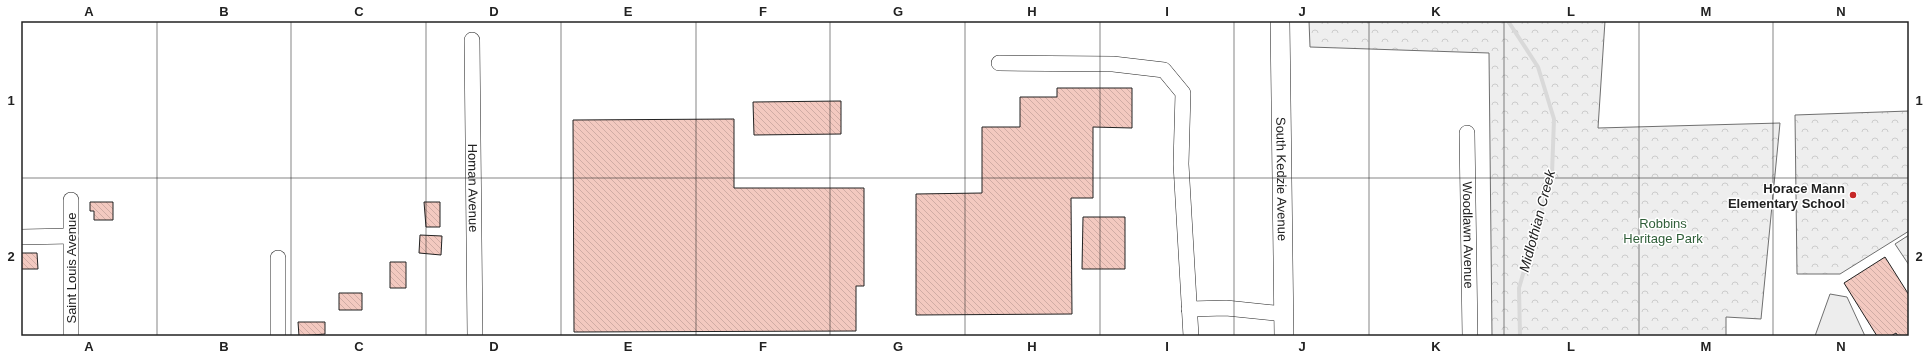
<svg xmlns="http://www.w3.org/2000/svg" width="1930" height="357" font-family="Arial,sans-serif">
	<defs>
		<pattern id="park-crowns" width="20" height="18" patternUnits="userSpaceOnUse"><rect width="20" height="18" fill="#eee"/><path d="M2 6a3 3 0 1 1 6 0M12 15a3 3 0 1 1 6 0" fill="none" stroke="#ccc"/></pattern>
		<pattern id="building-back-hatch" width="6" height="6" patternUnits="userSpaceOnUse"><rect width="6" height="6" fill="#f3c9c0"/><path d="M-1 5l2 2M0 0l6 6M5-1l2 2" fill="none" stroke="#d0aca5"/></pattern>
	</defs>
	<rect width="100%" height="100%" fill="#fff"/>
	<path fill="url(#park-crowns)" stroke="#6f6f6f" d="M1309 21H1605L1598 128 1780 123 1761 319 1726 317V336H1492L1489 53 1310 47Z
		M1909 111V231L1840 274H1797L1795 115Z
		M1909 235V265L1895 244Z"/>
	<path fill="#ededed" stroke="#6f6f6f" d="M1830 294 1847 297 1865 336H1815Z"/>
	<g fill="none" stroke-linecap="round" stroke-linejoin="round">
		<path stroke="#d9d9d9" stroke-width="4" d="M1508 21 1538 67 1554 119 1552 174 1519 288 1520 336"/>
	</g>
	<path fill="url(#building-back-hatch)" stroke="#222" d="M1057 88H1132V128L1093 127V198H1071L1072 314 916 315V194L982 193V127H1020V97H1057Z
		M841 101V134L754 135 753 102Z
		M734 119V188H864V286H856V331L574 332 573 120Z
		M90 202H113V220H94V211H90Z
		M424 202H440V227H426Z
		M1083 217H1125V269H1082Z
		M420 235 442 236 441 255 419 253Z
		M21 253H37L38 269H21Z
		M1885 257 1909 295V336H1898L1896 333 1891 336H1877L1844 283Z
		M390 262H406V288H390Z
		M339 293H362V310H339Z
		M298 322H325V334L299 336Z"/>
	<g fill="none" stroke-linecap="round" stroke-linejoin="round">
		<defs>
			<g id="minor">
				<path id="s1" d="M472 40 475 336"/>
				<path d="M999 63 1113 64 1164 70 1183 93 1181 164 1191 336"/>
				<path id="s2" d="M1467 133 1470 336"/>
				<path d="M71 200V336"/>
				<path d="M21 237 71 236"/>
				<path d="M278 258V336"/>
				<path d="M1189 309 1226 308 1284 314"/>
			</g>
			<g id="major">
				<path id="s3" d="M1280 21 1284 336"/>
			</g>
		</defs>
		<use href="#minor" stroke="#222" stroke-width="16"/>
		<use href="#major" stroke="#222" stroke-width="20"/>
		<use href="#minor" stroke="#fff" stroke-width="15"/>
		<use href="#major" stroke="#fff" stroke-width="19"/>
	</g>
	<path fill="none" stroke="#222" stroke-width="1" stroke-opacity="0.55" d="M157 21V336M291 21V336M426 21V336M561 21V336M696 21V336M830 21V336M965 21V336M1100 21V336M1234 21V336M1369 21V336M1504 21V336M1639 21V336M1773 21V336M21 178H1909"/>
	<circle fill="#c62828" stroke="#fff" stroke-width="1.5" cx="1853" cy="195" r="4"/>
	<g text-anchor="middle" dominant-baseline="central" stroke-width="3" stroke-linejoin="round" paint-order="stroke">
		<g font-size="13" fill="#222" stroke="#fff">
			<text stroke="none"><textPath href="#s3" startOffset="158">South Kedzie Avenue</textPath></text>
			<text stroke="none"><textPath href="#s1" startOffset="148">Homan Avenue</textPath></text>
			<text stroke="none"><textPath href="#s2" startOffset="102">Woodlawn Avenue</textPath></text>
			<text transform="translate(71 268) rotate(-90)">Saint Louis Avenue</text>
		</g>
		<g font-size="13" font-weight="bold" fill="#222" stroke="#fff" text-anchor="end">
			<text x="1845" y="188">Horace Mann<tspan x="1845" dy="15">Elementary School</tspan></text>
		</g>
		<g font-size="13" fill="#2f5e38" stroke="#fff">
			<text x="1663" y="223">Robbins<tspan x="1663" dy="15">Heritage Park</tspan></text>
		</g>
		<g font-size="14" font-style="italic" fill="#222" stroke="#fff">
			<text transform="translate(1537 221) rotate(-75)">Midlothian Creek</text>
		</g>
	</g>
	<rect width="1930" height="357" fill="none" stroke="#ffffff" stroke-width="44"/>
	<rect x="22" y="22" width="1886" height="313" fill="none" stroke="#222" stroke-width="1.5"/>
	<g font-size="13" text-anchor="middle" font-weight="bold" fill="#222">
		<text x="89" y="16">A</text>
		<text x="224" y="16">B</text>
		<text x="359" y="16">C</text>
		<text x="494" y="16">D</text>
		<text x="628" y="16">E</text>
		<text x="763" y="16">F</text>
		<text x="898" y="16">G</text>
		<text x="1032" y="16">H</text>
		<text x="1167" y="16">I</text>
		<text x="1302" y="16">J</text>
		<text x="1436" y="16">K</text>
		<text x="1571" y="16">L</text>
		<text x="1706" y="16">M</text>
		<text x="1841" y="16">N</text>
		<text x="11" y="105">1</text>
		<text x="1919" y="105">1</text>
		<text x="11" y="261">2</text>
		<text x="1919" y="261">2</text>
		<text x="89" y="351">A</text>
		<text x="224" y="351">B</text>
		<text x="359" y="351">C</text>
		<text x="494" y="351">D</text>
		<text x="628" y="351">E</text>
		<text x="763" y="351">F</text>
		<text x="898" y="351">G</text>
		<text x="1032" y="351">H</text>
		<text x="1167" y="351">I</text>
		<text x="1302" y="351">J</text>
		<text x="1436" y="351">K</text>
		<text x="1571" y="351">L</text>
		<text x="1706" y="351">M</text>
		<text x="1841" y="351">N</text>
	</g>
</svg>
